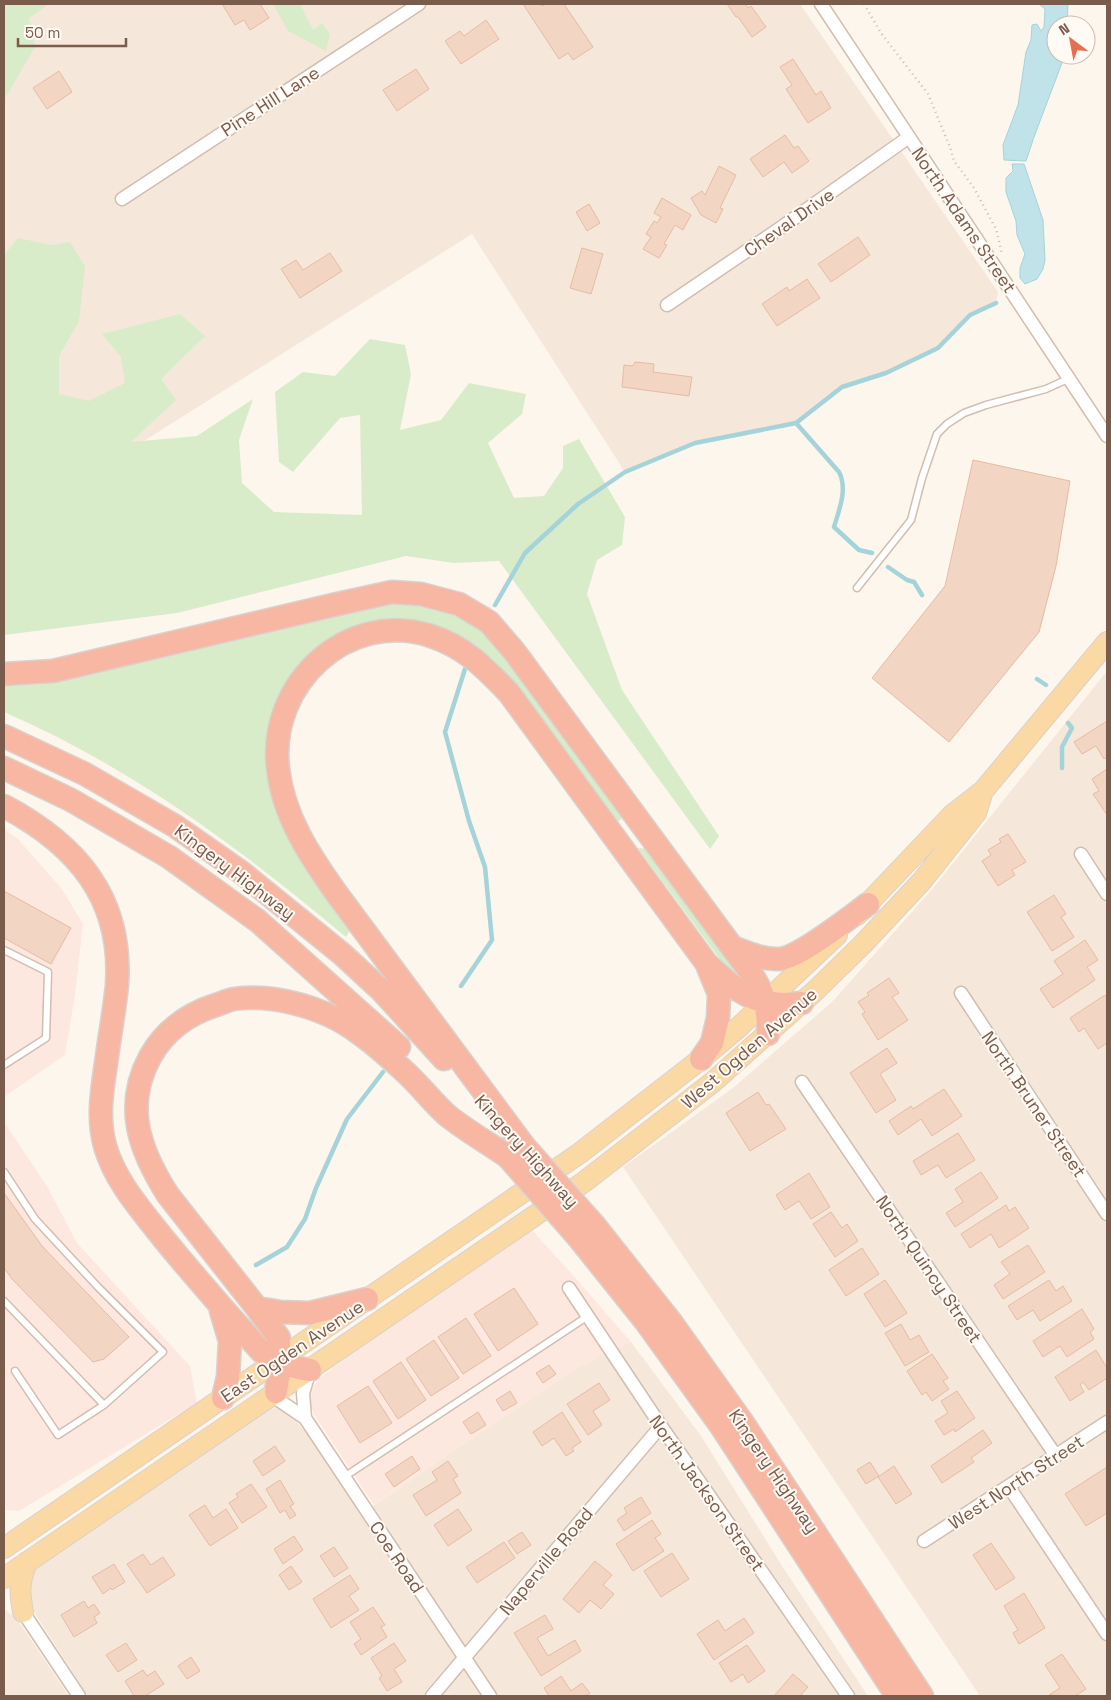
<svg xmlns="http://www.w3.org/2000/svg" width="1111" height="1700" font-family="'Space Grotesk',sans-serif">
	<rect width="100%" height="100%" fill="#fdf6ec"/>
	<path fill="#f5e8da" d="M4 4H800L998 292 996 303 970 315 938 348 886 373 842 387 796 423 695 443 625 472 472 234 90 475 4 345Z
		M1107 671V1696H980L623 1167 733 1088 832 1002 934 887Z
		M631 1342 701 1436 784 1569 868 1696H88L28 1603 32 1570 265 1411 275 1408 282 1409 291 1415 307 1434 361 1514 576 1368Z
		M4 1609 17 1619 69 1696H4Z"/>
	<path fill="#fde8e0" d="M4 830 17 838 62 889 83 924 75 995 65 1055 4 1097Z
		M4 1122 47 1186 77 1243 190 1366 197 1403 19 1511 4 1510Z
		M531 1229 579 1282 631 1342 576 1369 374 1505 315 1416 310 1405V1395L314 1385 321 1377 395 1321Z"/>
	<path fill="#d8ecc9" d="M4 4H49L29 18 35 47 4 100Z
		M273 4H300L313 30 322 23 330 34 326 51 288 31Z
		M18 238 52 245 70 242 85 266 79 321 59 356V394L89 401 125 383 121 357 102 334 180 314 205 336 161 379 176 400 131 442 197 436 253 399 239 440 242 483 274 512 362 515 360 415 340 418 293 472 279 462 275 392 303 372 335 376 370 339 405 345 411 374 400 430 441 420 469 383 526 394 522 414 488 443 514 498 544 496 563 468V446L579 439 625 517 622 545 597 560 587 594 622 690 719 836 710 849 499 561 454 563 406 556 177 613 4 635V255Z
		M390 602C433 605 455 610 490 636L624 816 617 823 519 691 492 658 472 645 348 630 323 643 297 669 281 694 272 716 268 741 274 803 288 840 311 878 350 930 346 937C241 849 131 767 4 712V686L44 684 184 652 346 611Z
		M638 848 649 849 734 967 730 973Z"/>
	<path fill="#bfe3e8" stroke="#a5d3da" d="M1039 4H1068L1067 25H1056V55H1063L1062 63 1034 137 1026 161 1004 160 1003 145 1018 105 1026 52 1031 40 1032 25 1037 24 1041 31 1044 27 1045 9Z
		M1012 164H1024L1043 220 1045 260 1043 269 1037 279 1025 284 1020 278V268L1025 254 1017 235 1016 221 1006 192V178L1013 171Z"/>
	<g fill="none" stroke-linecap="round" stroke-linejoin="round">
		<path stroke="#a5d3da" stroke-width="4.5" d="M796 423 839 472C848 489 839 510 834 527L859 550 872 553
			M888 567 907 580 914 582 922 595
			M495 605 525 553 578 504 625 472 695 443 796 423 842 387 886 373 938 348 970 315 996 303
			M1037 679 1046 685
			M1062 768V747L1072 728 1068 723
			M461 986 492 940 485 867 469 821 445 732 465 669
			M256 1265 287 1247 305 1219 316 1188 347 1119 383 1072"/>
	</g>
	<path fill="#f3d5c3" stroke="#e6bba3" d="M222 4H260L269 18 250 30 244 20 235 25Z
		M523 4H541L542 6 545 4H564L593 47 573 60 568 53 559 59Z
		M727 4H745L748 8 751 6 766 27 752 37 738 17H736Z
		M486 20 499 39 461 64 445 41 460 31 464 36Z
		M793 59 816 95 821 91 831 108 808 123 786 89 792 85 780 67Z
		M416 69 429 89 397 111 383 90Z
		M59 71 72 92 47 109 33 88Z
		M785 135 794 148 798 146 809 161 792 173 784 162 763 177 750 159Z
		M719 166 736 175 720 208 723 209 716 223 701 215 691 198 702 191 705 195Z
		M662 198 691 215 683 230 675 225 664 244 667 245 659 258 643 249 651 237 646 234 654 221 657 223 661 217 654 213Z
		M589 204 600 223 587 231 576 212Z
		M858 237 870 255 831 282 818 264Z
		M582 248 603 254 591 294 570 288Z
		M330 253 342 271 300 298 281 269 296 260 303 270Z
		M807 279 820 298 777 326 762 304 787 287 789 291Z
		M635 362 654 364 653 372 692 377 689 396 622 387 624 365 633 366Z
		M973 460 1070 481 1056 566 1039 632 949 742 872 678 945 586Z
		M1107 721V757L1104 759 1096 746 1082 754 1074 742Z
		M1107 769V815L1093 794 1099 791 1092 779Z
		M1008 834 1026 862 1012 870 1015 875 998 886 982 861 991 855 988 850 1001 842 999 839Z
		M4 891 71 928 51 964 4 938Z
		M1054 895 1066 914 1061 917 1074 937 1052 951 1027 912Z
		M1085 940 1098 960 1087 967 1095 980 1053 1008 1040 989 1063 974 1054 961Z
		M889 978 899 993 892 997 908 1020 878 1040 862 1014 865 1012 858 1002 869 995 867 993Z
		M1105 995 1107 998V1043L1098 1049 1084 1028 1079 1032 1070 1018Z
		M887 1048 897 1063 880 1074 896 1100 876 1113 850 1073Z
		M944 1089 962 1116 932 1136 921 1119 898 1135 889 1121 911 1106 913 1109Z
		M758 1092 766 1105 769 1104 786 1129 750 1151 726 1113Z
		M958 1133 975 1160 946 1178 938 1165 921 1175 913 1161Z
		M981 1172 998 1198 955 1227 946 1213 963 1202 955 1189Z
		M809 1173 830 1207 811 1219 799 1201 785 1210 776 1195Z
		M4 1193 42 1246 129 1337 104 1359 93 1362 12 1279 4 1268Z
		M1006 1205 1009 1211 1015 1207 1029 1228 999 1248 991 1234 970 1248 961 1234Z
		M831 1212 842 1228 847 1224 858 1241 835 1257 813 1224Z
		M1028 1245 1045 1272 1003 1299 994 1285 1010 1274 1001 1262Z
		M862 1248 879 1274 846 1296 829 1270Z
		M885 1280 907 1313 885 1327 864 1294Z
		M1049 1280 1056 1291 1063 1286 1072 1301 1040 1321 1033 1310 1017 1320 1008 1306Z
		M514 1288 538 1324 498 1351 474 1314Z
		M1082 1309 1094 1329 1090 1332 1094 1339 1067 1357 1060 1346 1043 1357 1033 1341Z
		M466 1318 491 1356 463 1374 438 1337Z
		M901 1324 910 1340 919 1335 929 1352 905 1366 885 1333Z
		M434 1340 459 1378 431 1396 406 1359Z
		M1096 1350 1107 1368V1378L1089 1390 1083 1382 1080 1385 1084 1392 1070 1401 1055 1377Z
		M932 1354 948 1378 943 1381 949 1389 932 1401 926 1392 922 1395 907 1371Z
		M401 1362 426 1400 398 1419 373 1381Z
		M549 1365 556 1374 543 1383 536 1373Z
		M599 1383 610 1400 593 1411 602 1425 588 1435 567 1404Z
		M368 1386 392 1423 360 1443 337 1406Z
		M510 1391 517 1403 503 1411 496 1400Z
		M957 1391 975 1418 955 1432 954 1429 944 1435 935 1421 948 1413 941 1401Z
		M478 1412 486 1425 471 1434 463 1422Z
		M562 1412 581 1442 572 1448 574 1451 566 1456 554 1438 542 1446 533 1432Z
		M983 1430 992 1443 971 1458 974 1462 942 1483 931 1466Z
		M275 1446 285 1461 263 1476 253 1461Z
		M412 1456 420 1469 394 1487 385 1474Z
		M448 1461 458 1476 453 1479 461 1493 426 1516 413 1495 437 1480 432 1472Z
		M870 1462 879 1476 866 1484 857 1470Z
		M894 1466 912 1494 896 1504 878 1477Z
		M1107 1467V1513L1086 1526 1065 1494Z
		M280 1480 294 1504 290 1506 296 1515 290 1519 285 1510 280 1513 266 1489Z
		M251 1484 267 1507 242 1523 229 1503 238 1497 236 1494Z
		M641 1497 651 1513 624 1531 617 1520 627 1513 624 1508Z
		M205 1505 213 1518 226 1509 238 1528 210 1546 189 1515Z
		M458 1509 472 1530 448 1546 434 1525Z
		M652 1520 661 1534 655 1538 664 1551 633 1571 616 1544Z
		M522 1532 531 1545 517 1554 508 1541Z
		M294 1536 303 1550 283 1564 274 1549Z
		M504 1542 515 1558 477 1583 466 1567Z
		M991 1543 1015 1578 996 1590 973 1555Z
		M334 1547 348 1568 334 1577 320 1556Z
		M672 1553 689 1579 661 1597 644 1571Z
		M143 1554 151 1565 163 1557 175 1575 147 1593 127 1564Z
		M595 1561 612 1575 603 1585 614 1594 601 1609 590 1600 579 1613 563 1599Z
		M114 1564 125 1582 112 1590 111 1588 103 1594 92 1577Z
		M291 1566 302 1582 289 1590 279 1575Z
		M350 1575 359 1589 349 1596 359 1610 331 1628 313 1599Z
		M1024 1593 1045 1628 1019 1644 1013 1633 1018 1630 1004 1606Z
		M84 1601 88 1608 94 1604 100 1613 94 1617 97 1623 74 1637 61 1615Z
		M373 1607 385 1625 381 1627 387 1637 361 1655 354 1644 361 1639 350 1622Z
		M545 1615 553 1629 537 1638 548 1656 575 1640 581 1651 541 1676 514 1633Z
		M744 1618 754 1633 714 1660 697 1634 718 1620 725 1631Z
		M126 1643 137 1660 118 1672 106 1655Z
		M394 1643 406 1661 394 1669 402 1682 387 1691 379 1678 382 1676 371 1658Z
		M747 1645 765 1671 748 1683 743 1674 731 1682 719 1663Z
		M1062 1654 1086 1689 1075 1696 1049 1695 1060 1688 1045 1665Z
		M191 1657 200 1671 187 1679 178 1666Z
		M143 1670 147 1676 155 1671 164 1684 145 1696H134L125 1681Z
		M793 1674 808 1687 800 1696H774Z
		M561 1676 571 1691 582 1683 590 1693 585 1696H549L544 1688Z"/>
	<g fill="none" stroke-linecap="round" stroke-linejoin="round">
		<defs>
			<path id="lane" d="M857 588 911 520 922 478 937 434 947 424 964 413 986 405 1046 389 1070 378
				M4 950 48 972 46 1038 4 1065
				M4 1172 35 1219 98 1287 163 1352 104 1405 58 1435 15 1371
				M4 1301 104 1405
				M344 1477 588 1316"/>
			<path id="street" d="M821 4 1107 436
				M122 199 419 4
				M667 305 779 229 909 137
				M1081 854 1107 894
				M961 993 1107 1214
				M802 1082 1056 1456
				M569 1288 661 1426 848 1696
				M270 1396 277 1399 305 1418 490 1696
				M305 1418 303 1393 310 1370
				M1009 1487 1107 1634
				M924 1541 1107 1422
				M23 1612 79 1696
				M432 1696 661 1426"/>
			<path id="primary" d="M857 915 952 815 983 791 1107 642
				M4 1548 580 1153 701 1059 739 1027 837 935
				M4 1578 584 1182 713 1082 816 990 863 944 921 882 976 813 983 791
				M23 1612C19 1590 19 1583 27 1562"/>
			<path id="highway" d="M4 674 53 671 333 605 392 592 421 594 459 604 489 622 514 651 732 947C755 978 769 993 768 1034
				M4 736 85 774 175 826 241 872 342 954 382 991 444 1059
				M4 768 71 800 169 857 258 921 399 1047
				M4 806C77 845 123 898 117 985 115 1006 111 1028 108 1049 104 1081 96 1113 105 1146 115 1181 141 1210 163 1238 195 1277 228 1315 262 1352 276 1361 293 1368 310 1370
				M732 947C748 953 763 960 780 959 800 957 850 917 868 904
				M701 1059 712 1043 718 1018 719 994 708 967
				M524 1146 337 894C310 856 283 816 278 768 268 684 347 609 431 636 465 647 485 668 509 693L707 964C739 993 756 1008 802 1003
				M595 1226 671 1322 743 1423 922 1696
				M578 1237 646 1322 721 1426 897 1696
				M257 1308 281 1312 310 1313 367 1299
				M221 1311 230 1341 228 1377 223 1398
				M276 1392 279 1371V1338L257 1308 168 1195C140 1151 123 1107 150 1057 165 1030 188 1014 216 1005 222 1003 228 1000 234 999 268 994 307 1004 337 1019 361 1032 383 1052 403 1070 419 1084 432 1102 448 1116 467 1131 488 1143 508 1157"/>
		</defs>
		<use href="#lane" stroke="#d1beb0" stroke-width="9"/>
		<use href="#street" stroke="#d1beb0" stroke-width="15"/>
		<use href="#primary" stroke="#dad1cd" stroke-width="22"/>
		<use href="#highway" stroke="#dad1cd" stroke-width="25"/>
		<path stroke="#d9b8a5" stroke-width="2.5" stroke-dasharray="1 4" stroke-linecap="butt" d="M864 4 881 33 928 94 950 147 954 161 974 188 996 229 1002 254"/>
		<use href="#lane" stroke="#fff" stroke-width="6"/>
		<use href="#street" stroke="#fff" stroke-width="12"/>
		<use href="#primary" stroke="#fbd9a5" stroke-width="20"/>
		<use href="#highway" stroke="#f7b7a3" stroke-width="22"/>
		<defs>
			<path id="highway-bridge" d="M524 1146 595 1226
				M508 1157 578 1237"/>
		</defs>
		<use href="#highway-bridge" stroke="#dad1cd" stroke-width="25" stroke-linecap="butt"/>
		<use href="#highway-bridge" stroke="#f7b7a3" stroke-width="22"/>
	</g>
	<g text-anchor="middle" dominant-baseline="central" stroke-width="4" stroke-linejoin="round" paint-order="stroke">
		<g font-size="18" fill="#7a5c4d" stroke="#fffaf3">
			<text transform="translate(270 101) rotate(-33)">Pine Hill Lane</text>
			<text transform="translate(964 220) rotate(56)">North Adams Street</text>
			<text transform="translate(789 222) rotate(-35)">Cheval Drive</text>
			<text transform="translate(235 872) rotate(37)">Kingery Highway</text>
			<text transform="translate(749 1048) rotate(-41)">West Ogden Avenue</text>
			<text transform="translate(1034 1104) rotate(56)">North Bruner Street</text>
			<text transform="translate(527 1151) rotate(48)">Kingery Highway</text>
			<text transform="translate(929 1269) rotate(56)">North Quincy Street</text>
			<text transform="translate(292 1351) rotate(-34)">East Ogden Avenue</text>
			<text transform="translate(774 1471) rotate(56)">Kingery Highway</text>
			<text transform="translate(1016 1482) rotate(-33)">West North Street</text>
			<text transform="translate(707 1493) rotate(55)">North Jackson Street</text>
			<text transform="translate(397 1557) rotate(56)">Coe Road</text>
			<text transform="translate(546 1561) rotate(-50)">Naperville Road</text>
		</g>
	</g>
	<rect width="1111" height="1700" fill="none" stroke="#7a5c4d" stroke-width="10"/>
	<g transform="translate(1071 40) rotate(328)"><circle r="24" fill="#fffaf3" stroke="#cabbb1"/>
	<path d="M0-4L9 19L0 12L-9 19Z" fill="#e76f51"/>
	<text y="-8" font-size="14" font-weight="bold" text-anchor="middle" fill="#7a5c4d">N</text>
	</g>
	<path d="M18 38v8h108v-8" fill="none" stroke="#7a5c4d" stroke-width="2.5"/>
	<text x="25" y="38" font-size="15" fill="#7a5c4d" stroke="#fffaf3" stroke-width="4" paint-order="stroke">50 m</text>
</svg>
